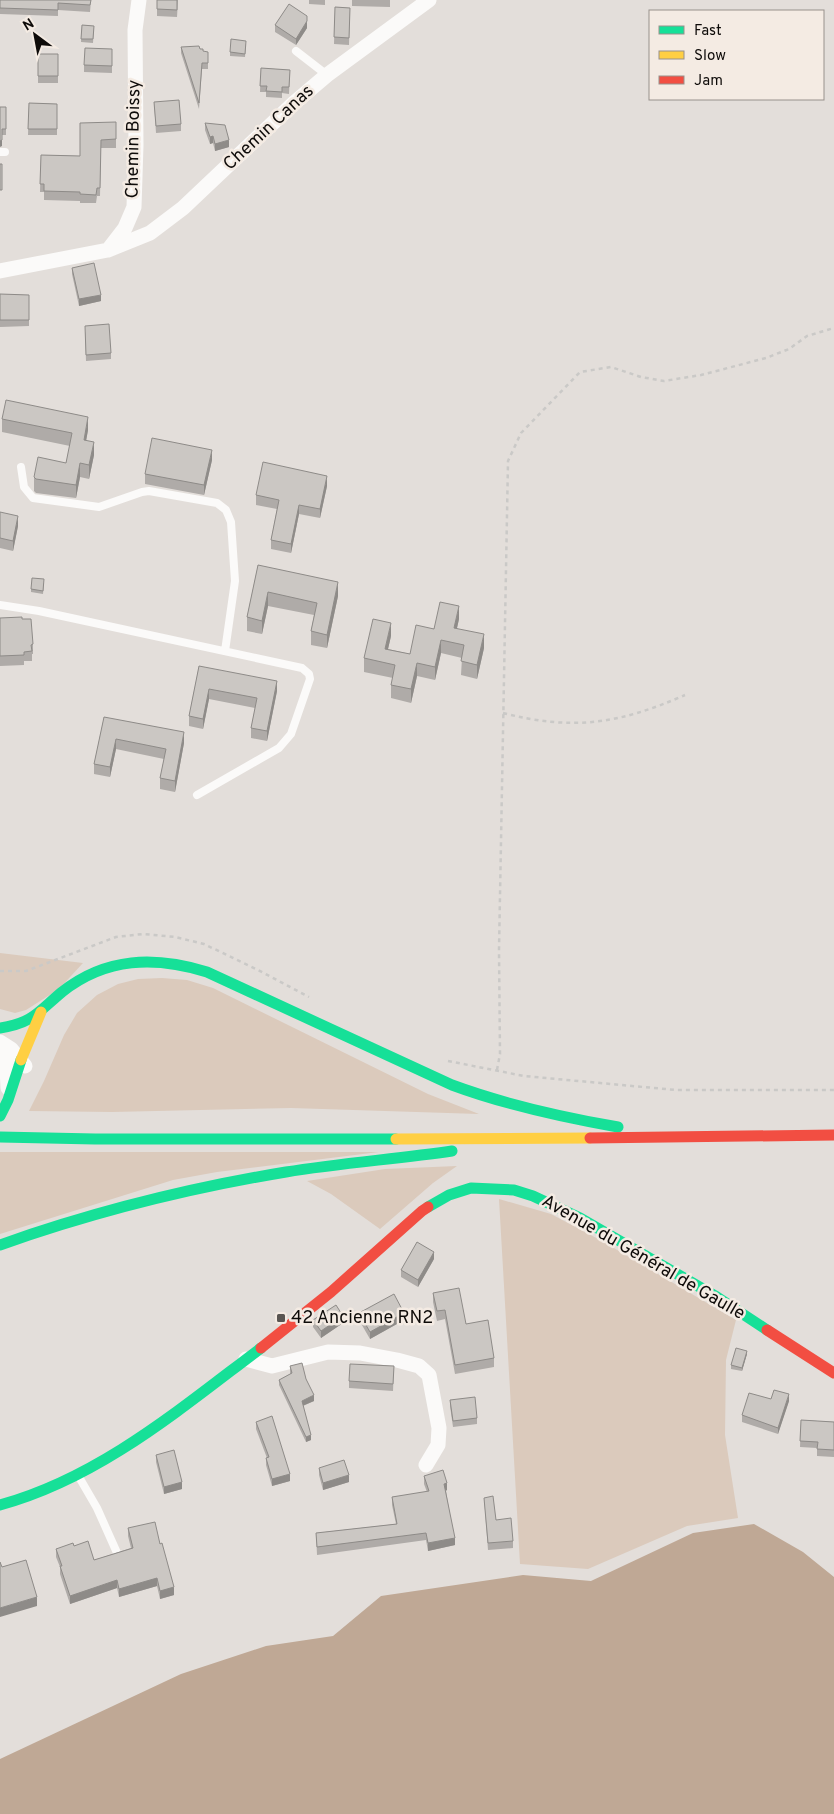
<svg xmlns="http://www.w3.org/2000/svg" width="834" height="1814" font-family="Overpass,sans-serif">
	<rect width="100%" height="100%" fill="#e3deda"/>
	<path fill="#dbcabc" d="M0 953 83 963 59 989 26 1010 15 1013 0 1009Z
		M162 978 187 980 213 988 428 1094 479 1114 291 1108 112 1112 29 1111 44 1081 64 1035 77 1013 97 995 118 984 138 979Z
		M0 1152H379L217 1172 173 1180 0 1234Z
		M457 1166 433 1183 380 1229 331 1194 307 1181 385 1169Z
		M499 1199 551 1214 602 1241 736 1320 726 1360 725 1435 738 1518 687 1526 588 1569 520 1564Z"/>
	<path fill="#bfa895" d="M754 1524 803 1552 834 1577V1814H0V1759L181 1674 266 1646 333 1636 381 1596 523 1575 591 1581 693 1533Z"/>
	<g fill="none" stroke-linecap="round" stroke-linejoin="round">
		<path stroke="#cac9c7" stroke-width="2.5" stroke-dasharray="4 4" stroke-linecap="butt" d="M503 713C573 731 619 724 685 695
			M0 971H26L116 937 143 934 175 937 204 944 258 970 309 997
			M448 1061 524 1076 676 1090H834
			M497 1070 500 1054 499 950 508 461 521 433 580 372 611 367 641 377 664 381 701 375 766 358 789 349 807 336 834 328"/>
		<path stroke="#fbfaf9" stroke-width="8" d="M296 51 327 75
			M0 152H5
			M21 467 24 487 33 498 99 507 142 492 149 491 217 503 226 510 231 522 235 581 225 651
			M0 605 39 611 302 668 309 674 310 679 291 734 279 748 197 795
			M79 1477 97 1508 118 1555"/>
		<path stroke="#fbfaf9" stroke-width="15" d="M108 250 150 233 183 208 294 103 327 75 429 0
			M0 271 108 250 125 228 134 207 136 145 135 30 139 0
			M0 1042 11 1049 25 1066
			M0 1054 7 1068 8 1088
			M246 1359 272 1366 328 1352 360 1353 397 1360 419 1366 429 1375 439 1428 438 1445 426 1465"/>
		<path stroke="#16e098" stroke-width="11" d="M0 1028C33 1023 38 1012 62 992 106 957 155 956 207 972L452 1085C506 1105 561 1117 618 1127
			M0 1116 8 1100 21 1060
			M0 1137 95 1139H396
			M428 1207 449 1195 471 1188 514 1190 533 1196 580 1218 717 1297 767 1330
			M0 1245C93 1212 189 1188 286 1172 341 1163 397 1159 452 1151
			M0 1505C99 1478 180 1409 261 1348"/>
		<path stroke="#ffcf43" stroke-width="11" d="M21 1060 41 1012
			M396 1139 590 1138"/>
		<path stroke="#f24e42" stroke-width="11" d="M590 1138 834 1135
			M767 1330 834 1373
			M261 1348 331 1292 422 1211 428 1207"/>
	</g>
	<path fill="#afaba8" d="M0 0H91L90 12 58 10V16L0 14Z
		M157 0H185H178L177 17 157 16Z
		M309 0H325V5L309 4Z
		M352 0H390V7L352 6Z
		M335 7 350 8 349 45 334 44Z
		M82 25 94 26 93 43 81 42Z
		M275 25 307 28 296 45 275 32Z
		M246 44 245 57 230 56V52Z
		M181 47 203 51 208 58V69H202L199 109 181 53Z
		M112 49V73L84 72V65Z
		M38 54H58V83H38Z
		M261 68 290 70 289 94 282 93V98L266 97V92H260Z
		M154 102 181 124V131L156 133Z
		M29 103 57 104V135H28Z
		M0 107H6V135H2V146Z
		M116 122V148H101L100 196H97L96 203H80V201L44 200V192H40L41 155 80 156Z
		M205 123 229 147 215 151 213 143 210 144 205 130Z
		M72 268 101 301 79 306 72 274Z
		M0 294 29 295V326L0 327Z
		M85 332 111 353V359L86 361Z
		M2 419 88 430 86 440 94 455 89 479 80 477 76 498 36 493 34 491V477L66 463 70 446 2 432Z
		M212 460 204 495 145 484V474Z
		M327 486 320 518 299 514 291 553 271 549V540L277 509 256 505V495Z
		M0 512 18 526 13 551 0 548Z
		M258 565 338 596 327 648 311 645V631L314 615 268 606 262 634 247 631V617Z
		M44 583 43 594 31 592V589Z
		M0 618 22 619 33 644V654H32V661H24V665L0 666Z
		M459 619 457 628 484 648 477 679 461 675 462 658 441 653 435 680 417 676 411 703 391 698V685L393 678 364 672V658L391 636 388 649 410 654 434 629Z
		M199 666 277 691 267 741 251 738V728L255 708 209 699 203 729 189 726V716Z
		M104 717 184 743 175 792 160 789V778L164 759 116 749 110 777 94 774V764Z
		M434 1259 418 1287 401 1277V1270Z
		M433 1293 466 1324 494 1358V1367L455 1374 445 1319 437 1321 433 1302Z
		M359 1313 404 1320 370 1339 359 1320Z
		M313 1320 343 1323 321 1338 313 1327Z
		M747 1354 742 1371 731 1369V1365Z
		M290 1366 306 1379 314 1401 303 1406 311 1440 306 1442 279 1385V1380L290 1374Z
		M394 1366 393 1391 349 1388V1381Z
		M771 1399 789 1401 778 1434 742 1422V1415Z
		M450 1400 477 1418V1424L453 1427 450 1406Z
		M801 1420 834 1422V1457L817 1456V1448L800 1447Z
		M256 1422 290 1481 272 1486 266 1465V1458H267L256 1429Z
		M156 1455 182 1489 164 1494 156 1462Z
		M319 1468 349 1482 323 1490 319 1475Z
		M424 1476 447 1490 446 1491 455 1545 428 1551 426 1540 317 1555 316 1533 396 1524 392 1505V1497L427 1492 424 1484Z
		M484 1498 496 1520 513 1541V1548L488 1550Z
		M128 1528 160 1544 174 1595 160 1599 157 1586 119 1597 117 1588 70 1604 60 1574V1567L56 1557V1549L74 1546 94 1560 131 1548 128 1536Z"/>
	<path fill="#8e8b88" d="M307 21V28L296 45V39Z
		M2 135V146L0 147V141Z
		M213 136V143L210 144V137Z
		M229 140V147L215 151V144Z
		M101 295V301L79 306V299Z
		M88 417V430L84 453V440Z
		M94 442V455L89 479V465Z
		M212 450V460L204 495V485Z
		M80 463V477L76 498V485Z
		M327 476V486L320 518V509Z
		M299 505V514L291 553V544Z
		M18 516V526L13 551V541Z
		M338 582V596L327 648V635Z
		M268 592V606L262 634V621Z
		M459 606V619L454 641V628Z
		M391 623V636L385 662V649Z
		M484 634V648L477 679V665Z
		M441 640V653L435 680V667Z
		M417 663V676L411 703V689Z
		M277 681V691L267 741V731Z
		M209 689V699L203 729V719Z
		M184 732V743L175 792V781Z
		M116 739V749L110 777V767Z
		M434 1252V1259L418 1287V1280Z
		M404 1313V1320L370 1339V1332Z
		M343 1316V1323L321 1338V1331Z
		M747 1351V1354L742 1371V1368Z
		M789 1394V1401L778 1434V1428Z
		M314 1395V1401L302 1406V1401Z
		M311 1435V1440L306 1442V1437Z
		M290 1474V1481L272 1486V1479Z
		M349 1475V1482L323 1490V1483Z
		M182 1482V1489L164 1494V1487Z
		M447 1483V1490L444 1491V1484Z
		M455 1538V1545L428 1551V1543Z
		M157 1578V1586L119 1597V1589Z
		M117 1580V1588L70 1604V1596Z
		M174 1587V1595L160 1599V1591Z
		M37 1597V1606L0 1617V1608Z"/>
	<path fill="#cbc7c3" stroke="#8e8b88" d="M0 0H91L90 5 58 3V10L0 8Z
		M157 0H177V10L157 9Z
		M289 4 307 16V21L296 39 275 25Z
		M335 7 350 8 349 38 334 37Z
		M82 25 94 26 93 39H81Z
		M231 39 246 41 245 54 230 52Z
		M199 46 200 49H203V51L208 52V63H202L199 103 181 47Z
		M85 48 112 49V66L84 65Z
		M38 54H58V76H38Z
		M261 68 290 70 289 87H282V92L266 91 267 86H260Z
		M179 100 181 124 156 126 154 102Z
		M29 103 57 104V129H28Z
		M0 107H6V129H2V140L0 141Z
		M116 122V139L101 140 100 188H97L96 195 80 194V192L44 191V184H40L41 155 80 156V123Z
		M205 123 225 125 229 140 215 144 213 136 210 137Z
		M0 164H2V190H0Z
		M94 263 101 295 79 299 72 268Z
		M0 294 29 295V320H0Z
		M109 324 111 353 86 355 85 326Z
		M6 400 88 417 84 440 94 442 89 465 80 463 76 485 36 479 34 477 38 457 66 463 72 433 2 419Z
		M152 438 212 450 204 485 145 474Z
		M263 462 327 476 320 509 299 505 291 544 271 540 279 500 256 495Z
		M0 512 18 516 13 541 0 538Z
		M258 565 338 582 327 635 311 631 317 603 268 592 262 621 247 617Z
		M32 578 44 579 43 591 31 589Z
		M440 602 459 606 454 628 484 634 477 665 461 661 464 645 441 640 435 667 417 663 411 689 391 685 395 665 364 658 373 619 391 623 385 649 410 654 416 625 434 629Z
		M22 617V619H31L33 644 31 645 32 651 24 652V655L0 656V618Z
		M199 666 277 681 267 731 251 728 257 698 209 689 203 719 189 716Z
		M104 717 184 732 175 781 160 778 166 749 116 739 110 767 94 764Z
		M417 1242 434 1252 418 1280 401 1270Z
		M459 1288 466 1324 488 1320 494 1358 455 1365 445 1310 437 1311 433 1293Z
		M394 1294 404 1313 370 1332 359 1313Z
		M336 1305 343 1316 321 1331 313 1320Z
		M736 1348 747 1351 742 1368 731 1365Z
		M302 1363 306 1379 314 1395 302 1401 311 1435 306 1437 279 1380 292 1373 290 1366Z
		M350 1364 394 1366 393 1384 349 1381Z
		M774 1390 789 1394 778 1428 742 1415 749 1393 771 1399Z
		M475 1397 477 1418 453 1421 450 1400Z
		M272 1416 290 1474 272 1479 266 1458 269 1457 256 1422Z
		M801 1420 834 1422V1450L817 1449 818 1442 800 1441Z
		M174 1450 182 1482 164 1487 156 1455Z
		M344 1460 349 1475 323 1483 319 1468Z
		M443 1470 447 1483 444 1484 455 1538 428 1543 426 1533 317 1547 316 1533 397 1524 392 1497 429 1491 424 1476Z
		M493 1496 496 1520 511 1518 513 1541 488 1543 484 1498Z
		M155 1522 160 1544 162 1543 174 1587 160 1591 157 1578 119 1589 117 1580 70 1596 60 1566H62L56 1549 73 1543 74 1546 88 1541 94 1560 133 1548 128 1528Z
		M26 1560 37 1597 0 1608V1562L2 1567Z"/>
	<rect fill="#595552" stroke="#f4ebe3" stroke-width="2" x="276" y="1313" width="10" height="10" rx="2.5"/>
	<g text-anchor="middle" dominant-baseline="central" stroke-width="5" stroke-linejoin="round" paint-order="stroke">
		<g font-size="18" fill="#0e0b09" stroke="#f4ebe3">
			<text transform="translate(269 128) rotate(-43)">Chemin Canas</text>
			<text transform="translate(134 139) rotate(-89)">Chemin Boissy</text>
			<text transform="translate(643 1258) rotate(30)">Avenue du Général de Gaulle</text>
		</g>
		<g font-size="18" fill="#0e0b09" stroke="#f4ebe3" text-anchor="start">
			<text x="291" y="1318">42 Ancienne RN2</text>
		</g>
	</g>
	<rect x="649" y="10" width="175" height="90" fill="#f4ebe3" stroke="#98918c"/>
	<rect x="659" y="26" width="25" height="8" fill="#16e098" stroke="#98918c"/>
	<text x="694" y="35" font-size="15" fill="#0e0b09">Fast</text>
	<rect x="659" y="51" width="25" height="8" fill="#ffcf43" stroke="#98918c"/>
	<text x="694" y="60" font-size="15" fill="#0e0b09">Slow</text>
	<rect x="659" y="76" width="25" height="8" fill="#f24e42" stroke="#98918c"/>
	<text x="694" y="85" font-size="15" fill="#0e0b09">Jam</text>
	<g transform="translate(35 35) rotate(328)" stroke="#f4ebe3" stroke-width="4" paint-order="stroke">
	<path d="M0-4L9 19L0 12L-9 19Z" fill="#0e0b09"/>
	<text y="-8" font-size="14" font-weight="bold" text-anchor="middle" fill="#0e0b09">N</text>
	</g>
</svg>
